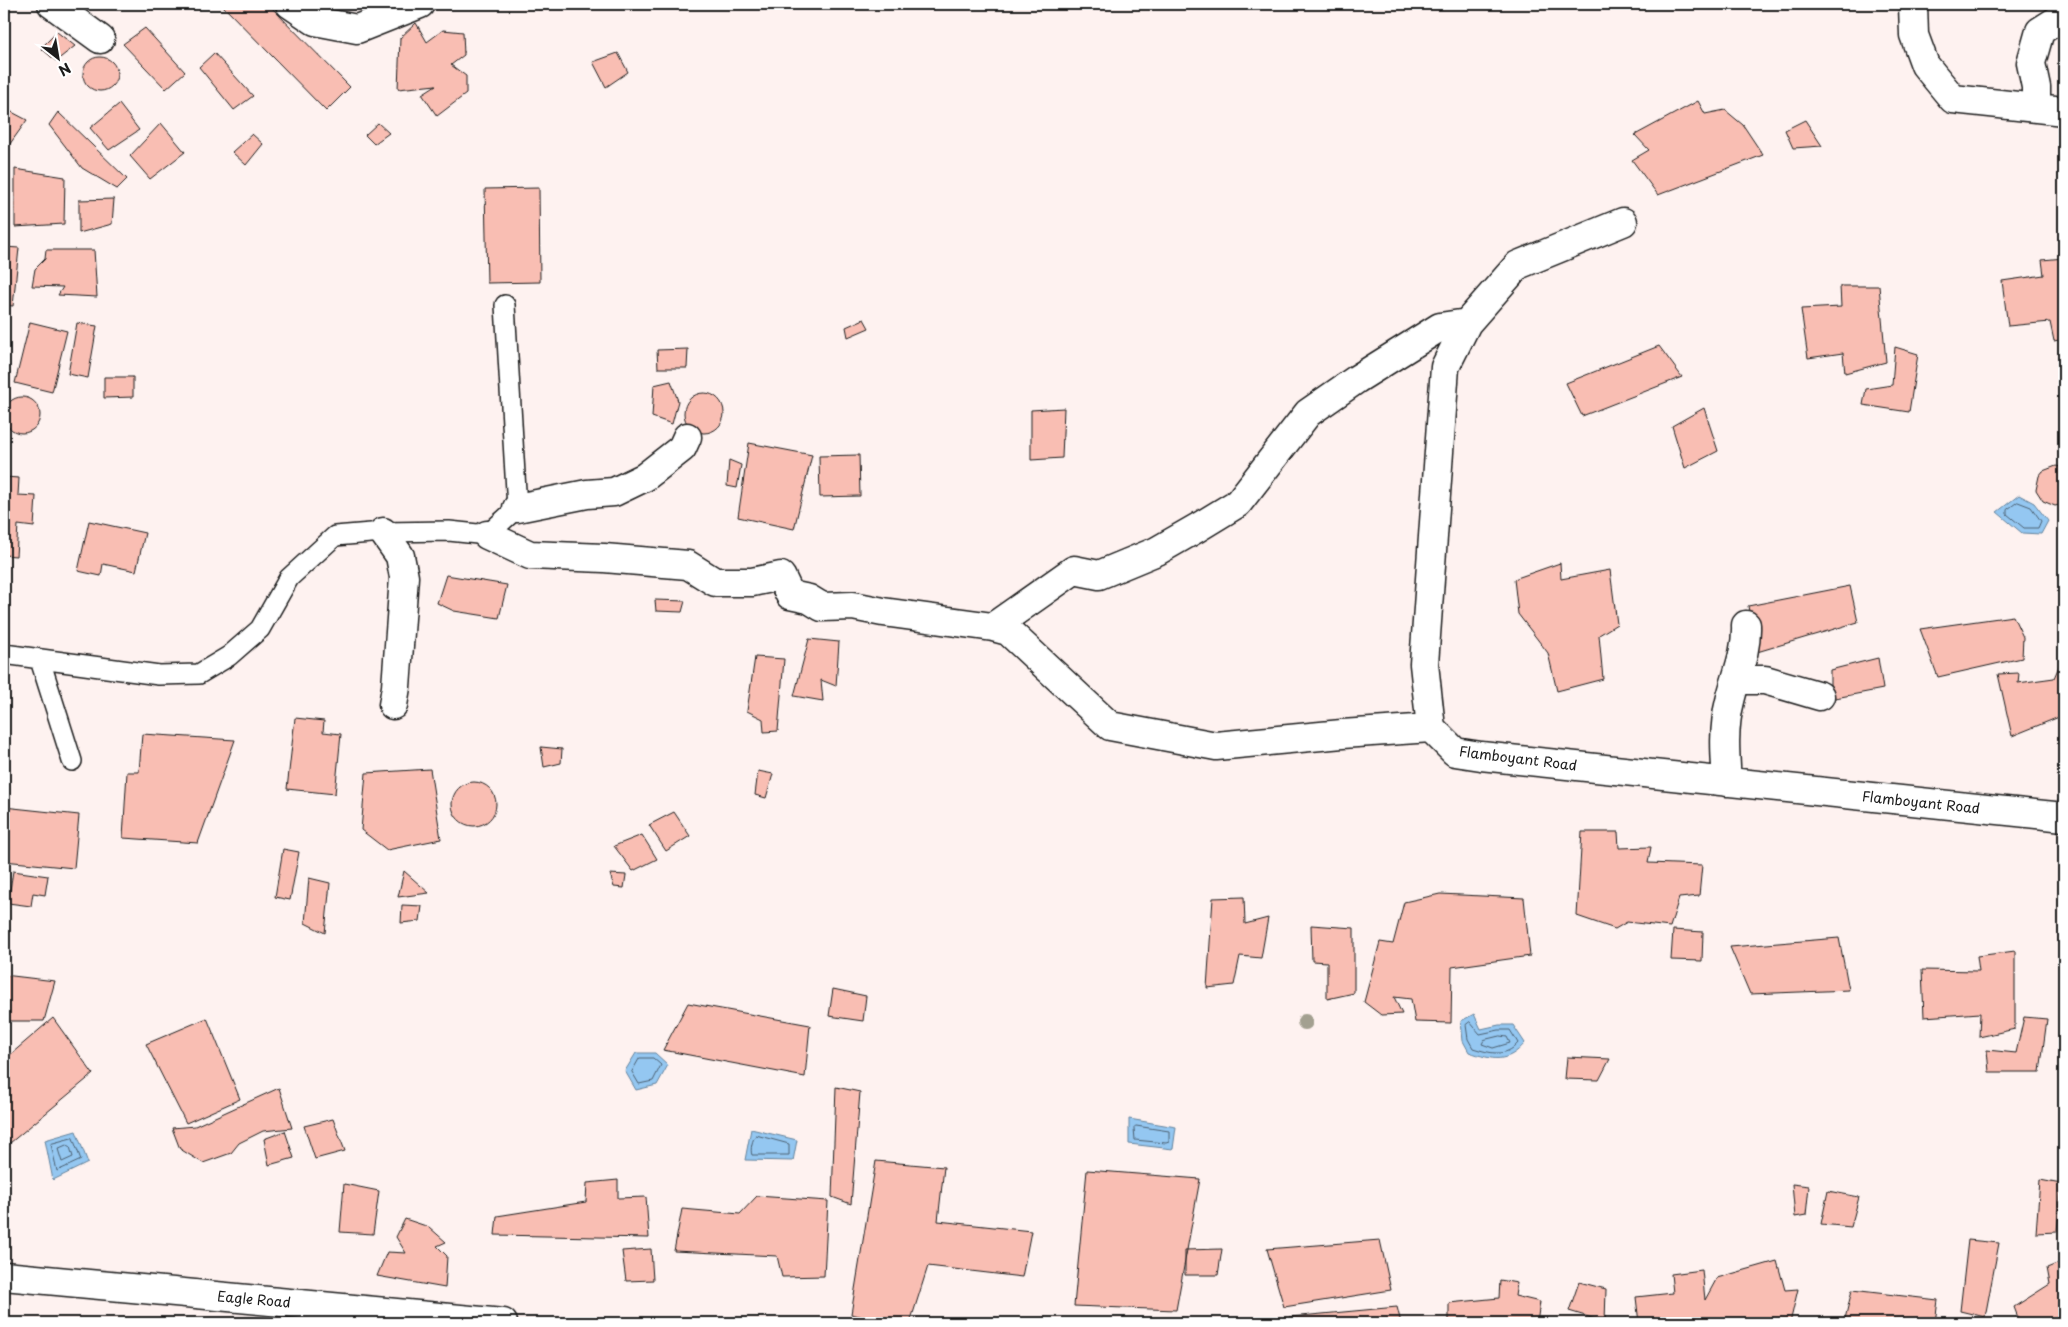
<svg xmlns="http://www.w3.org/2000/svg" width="2068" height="1327" font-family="'Playpen Sans',sans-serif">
	<rect width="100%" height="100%" fill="#fef2f0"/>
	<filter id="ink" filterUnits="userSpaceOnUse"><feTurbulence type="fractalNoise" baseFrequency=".02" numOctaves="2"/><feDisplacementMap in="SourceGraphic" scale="10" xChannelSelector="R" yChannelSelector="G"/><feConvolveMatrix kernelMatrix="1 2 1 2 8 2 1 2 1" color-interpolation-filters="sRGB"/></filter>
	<g filter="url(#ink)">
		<path fill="#94c7f1" stroke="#64839c" d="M2019 495 2034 503 2048 521 2041 534 2022 533 1997 512Z
			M1474 1014 1481 1029 1499 1025H1513L1525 1043C1507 1064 1493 1060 1469 1052L1463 1041 1461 1021Z
			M636 1053H655L668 1065 657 1085 636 1090 625 1071Z
			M1129 1119 1176 1127 1173 1149 1129 1144Z
			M751 1129 797 1140 793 1161 745 1160Z
			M76 1131 88 1163 53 1180 45 1140Z"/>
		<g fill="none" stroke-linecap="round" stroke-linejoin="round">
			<path stroke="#4c6071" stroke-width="1" d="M2018 502 2031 507 2041 521 2038 528H2024L2007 514V510Z
				M1470 1022 1480 1034 1499 1030H1510L1518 1043C1506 1058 1489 1053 1473 1048L1468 1039 1466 1025Z
				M1500 1036 1507 1037 1510 1043 1493 1048 1482 1044 1484 1040Z
				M640 1058H653L661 1065 653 1081 639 1084 632 1072Z
				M1136 1126 1169 1131V1142L1166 1143 1135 1140 1134 1128Z
				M756 1135 789 1144V1155H752C750 1150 752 1139 756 1135Z
				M73 1138 81 1160 57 1171 51 1144Z
				M67 1145 70 1147 73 1157 62 1162 58 1149Z"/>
		</g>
		<path fill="#f9beb3" stroke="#1c1c1c" d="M221 4H268L350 87 326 111Z
			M535 4H549L539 10Z
			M416 23 427 42 443 30 463 32 464 55 451 65 466 76V94L437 116 422 94 436 85 398 89 400 38Z
			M145 28 185 72 166 89 123 44Z
			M57 32 75 46 56 61 41 48Z
			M214 53 253 96 234 110 199 67Z
			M618 53 628 72 606 87 593 62Z
			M83 74a17 17 0 1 1 34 0a17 17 0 1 1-34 0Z
			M1698 101 1705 114 1725 110 1743 125 1763 155 1658 195 1632 160 1649 150 1635 135Z
			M119 104 139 130 109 150 90 128Z
			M8 110 27 120 7 148 4 146V118Z
			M58 112 127 179 117 189 82 168 49 125Z
			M1805 120 1822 146 1793 148 1785 130Z
			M161 123 185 152 150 179 130 156Z
			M378 123 389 133 374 144 365 135Z
			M252 134 263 144 246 165 232 152Z
			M15 169 65 177 64 224 15 227Z
			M539 188 540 282 487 283 485 189Z
			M114 199 112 224 79 233V200Z
			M4 247 19 248 13 306 4 305Z
			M46 250H94L97 297 58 295 63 287 32 286 35 269 45 259Z
			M2064 258V339L2054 341 2050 322 2008 326 2002 281 2044 275 2042 260Z
			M1840 286H1879L1886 362 1845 373 1843 353 1808 358 1801 309 1841 307Z
			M864 319 869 328 848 337 846 327Z
			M30 322 67 331 52 392 15 383Z
			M77 323 97 326 88 378 68 374Z
			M1659 346 1682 377 1582 416 1566 383Z
			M1895 347 1918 354 1909 412 1863 405 1866 389 1892 385Z
			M688 349 687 368H658L657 350Z
			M2063 354H2064V425L2062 378Z
			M104 377H133V397L104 398Z
			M671 381 678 401 672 424 652 417 654 385Z
			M684 413a20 20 0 1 1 40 0a20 20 0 1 1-40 0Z
			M4 415a18 18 0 1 1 36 0a18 18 0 1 1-36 0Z
			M1064 408 1062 458 1031 460V410Z
			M1704 408 1718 451 1685 468 1672 426Z
			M749 443 812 455 794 529 738 517Z
			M859 455 860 496 820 497 819 456Z
			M729 460 741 465 737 488 727 486Z
			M2056 466 2064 468V504L2055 506 2043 501 2036 490 2039 476 2043 471Z
			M4 477 19 478 18 495 36 496 34 527 18 525 16 556 4 555Z
			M89 521 145 533 136 571 103 564 101 576 78 571Z
			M1560 563 1561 579 1610 570 1617 624 1599 635 1603 679 1557 691 1548 653 1518 614 1514 579Z
			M446 575 507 585 499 618 454 611 437 603Z
			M1850 586 1858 622 1757 652 1748 606Z
			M655 600 685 601 682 612 656 611Z
			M2013 616 2023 637 2022 658 1938 677 1920 629Z
			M809 639 839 642 836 686 821 680 823 701 794 696Z
			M755 657 784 659 778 731 764 732 763 719 747 711Z
			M2063 657 2064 715 2012 736 1998 674 2019 673 2018 683 2054 678Z
			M1878 658 1883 689 1830 699V670Z
			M295 718 324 721 323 732 341 734 335 794 287 789Z
			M142 734 235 740 198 843 123 838 127 772H139Z
			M541 747 562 749 561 763 544 767Z
			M430 769 441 839 387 850 361 830 366 773Z
			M758 771 773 774 766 798 755 795Z
			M452 804a22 22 0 1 1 44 0a22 22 0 1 1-44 0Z
			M4 807 79 815 74 868 4 861Z
			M674 812 690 836 666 851 649 825Z
			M1582 832H1618L1619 848 1651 847 1648 863 1702 865 1699 896 1679 898 1670 927 1627 922 1615 929 1577 916Z
			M642 835 657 859 633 871 614 846Z
			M283 849 299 852 290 900 275 897Z
			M13 871 48 876 45 895 33 893 31 906 8 903Z
			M404 871 429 893 398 897Z
			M610 874 626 875 624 888 614 887Z
			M309 878 330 883 325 933 305 923Z
			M1440 894 1524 898 1530 956 1452 967 1451 1023 1415 1022 1411 999 1394 997 1402 1014 1381 1015 1364 1002 1380 942 1393 944 1404 902Z
			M1244 897 1245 924 1268 918 1261 958 1240 956 1234 985 1207 988 1213 898Z
			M402 905 422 906 420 921 401 923Z
			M1311 925 1354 928V993L1327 999V962L1312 961Z
			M1673 930 1703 932 1702 961 1671 960Z
			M1839 938 1849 990 1750 994 1730 947Z
			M2015 951V1029L1979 1037 1980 1013 1924 1017 1922 970 1979 971 1977 956Z
			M4 975 55 981 44 1021H4Z
			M833 989 866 996 863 1021 829 1016Z
			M688 1003 810 1025 805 1077 663 1050Z
			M2024 1017 2047 1019 2040 1072H1989L1987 1050 2016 1053Z
			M53 1018 93 1074 10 1143 4 1136V1060Z
			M207 1018 240 1099 186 1123 146 1044Z
			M1567 1057 1610 1059 1599 1080 1565 1079Z
			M836 1087 860 1092 851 1204 832 1197Z
			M279 1088 292 1128 263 1131 239 1143 231 1153 203 1163 180 1149 172 1128 195 1126Z
			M333 1119 345 1151 315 1159 304 1126Z
			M285 1131 294 1158 269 1165 264 1139Z
			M876 1161 944 1167 938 1221 1031 1231 1022 1277 928 1266 910 1323H889L851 1314Z
			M1087 1170 1200 1179 1176 1310 1074 1306Z
			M618 1180V1198L646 1197 649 1238 495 1235 497 1216 586 1202 587 1183Z
			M2040 1180 2061 1184 2057 1232 2036 1233Z
			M344 1184 379 1191 373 1234 340 1232Z
			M1792 1184 1809 1186 1806 1215 1795 1217Z
			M1828 1191 1859 1197 1851 1227 1821 1224Z
			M757 1196 828 1201 824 1276 782 1277 777 1256 674 1251 682 1209 740 1214Z
			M405 1219 429 1227 446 1242 437 1246 447 1256 445 1288 377 1276 387 1252 406 1253 396 1237Z
			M1380 1240 1391 1290 1284 1307 1267 1249Z
			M1968 1240 1999 1243 1985 1317 1960 1311Z
			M651 1249 653 1280 626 1281 622 1251Z
			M1222 1249 1218 1275H1185V1250Z
			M1777 1261 1785 1290 1798 1289 1790 1323H1639L1636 1297 1673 1293 1671 1274 1702 1270 1705 1300 1717 1278Z
			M2064 1261V1323H2020L2014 1307 2050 1284 2047 1268Z
			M1500 1280 1517 1283 1515 1296 1540 1302 1537 1323H1449V1303L1499 1298Z
			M1579 1282 1606 1289 1605 1322 1569 1311Z
			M1852 1290 1938 1300 1935 1323H1844Z
			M1397 1307 1401 1323H1292L1290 1317Z"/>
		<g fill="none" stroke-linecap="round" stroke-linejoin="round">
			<defs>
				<path id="lane" d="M4 654 159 675 199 674 229 656 260 629 289 578 335 536 383 532 449 531 487 535 517 508 505 305
					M40 660 72 761"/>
				<path id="street" d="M52 4 100 39
					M290 4 315 21 357 29 420 4
					M1913 4 1914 35 1925 65 1953 99 2064 111
					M2036 108V87L2031 63 2040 31 2059 19 2064 18
					M1623 222 1518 265 1467 323 1445 367 1424 664 1431 728 1455 752 1481 756 2064 817
					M517 508 587 494 614 492 645 477 682 448 687 437
					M383 532 400 556 404 577 396 687 393 705
					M487 535 530 555 604 558 688 565 715 582H752L781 576 790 595 809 599 822 607 853 606 883 612 993 627 1074 570 1099 575 1157 551 1197 528 1238 503 1308 413 1357 379 1440 327 1467 323
					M993 627 1008 631 1110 726 1216 746 1342 734 1431 728
					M1737 680H1765L1820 696
					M1727 782C1725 754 1723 728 1730 701 1736 675 1747 653 1746 625"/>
				<path id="secondary" d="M4 1276 503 1323"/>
			</defs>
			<use href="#lane" stroke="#1c1c1c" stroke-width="22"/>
			<use href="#street" stroke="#1c1c1c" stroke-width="31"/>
			<use href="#secondary" stroke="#1c1c1c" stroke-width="31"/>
			<use href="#lane" stroke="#fff" stroke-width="19"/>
			<use href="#street" stroke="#fff" stroke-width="28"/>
			<use href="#secondary" stroke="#fff" stroke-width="28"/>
		</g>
		<circle fill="#a3a090" cx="1305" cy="1022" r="8"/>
	</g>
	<g text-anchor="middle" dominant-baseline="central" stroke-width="5" stroke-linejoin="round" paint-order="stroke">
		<g font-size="14" fill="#1c1c1c" stroke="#fff">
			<text transform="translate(1518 758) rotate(7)">Flamboyant Road</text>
			<text transform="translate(1921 802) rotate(6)">Flamboyant Road</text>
			<text transform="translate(254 1299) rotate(5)">Eagle Road</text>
		</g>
	</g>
	<rect width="2068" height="1327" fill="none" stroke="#fff" stroke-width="20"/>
	<rect x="10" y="10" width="2048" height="1307" fill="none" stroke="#1c1c1c" stroke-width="2" filter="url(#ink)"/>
	<g transform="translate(58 58) rotate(149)" stroke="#ffffff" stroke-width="4" paint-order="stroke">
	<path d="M0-4L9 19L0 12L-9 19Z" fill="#1c1c1c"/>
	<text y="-8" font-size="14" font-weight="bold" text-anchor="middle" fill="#1c1c1c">N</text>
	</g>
</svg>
